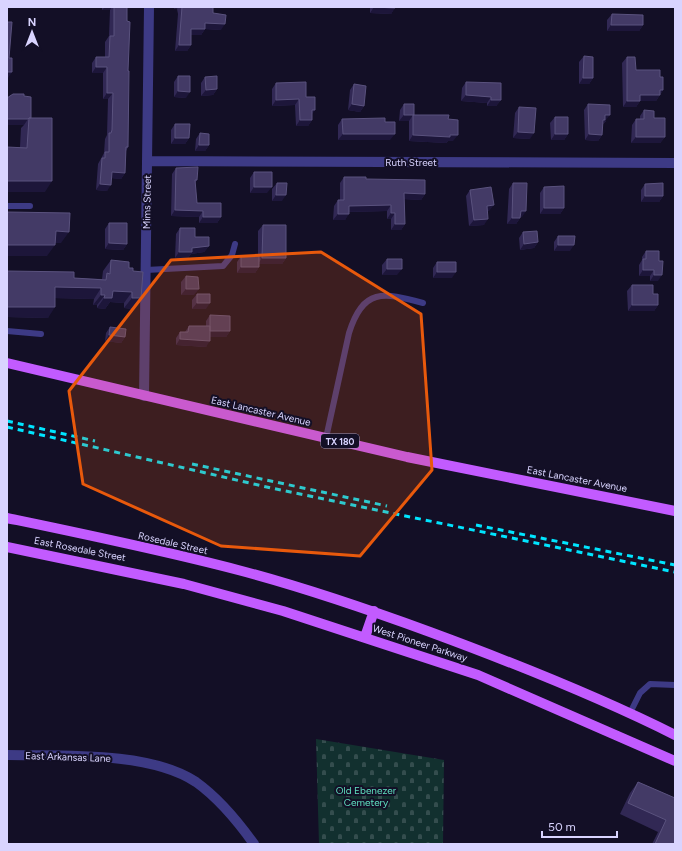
<svg xmlns="http://www.w3.org/2000/svg" width="682" height="851" font-family="Figtree,sans-serif">
	<defs>
		<pattern id="cemetery-stones" width="16" height="16" patternUnits="userSpaceOnUse"><rect width="16" height="16" fill="#12302f"/><path d="M2 7V4a2 2 0 0 1 4 0v3zM10 15v-3a2 2 0 0 1 4 0v3z" fill="#344d4e"/></pattern>
	</defs>
	<rect width="100%" height="100%" fill="#130f26"/>
	<path fill="url(#cemetery-stones)" d="M316 739 444 760 443 844H319Z"/>
	<g fill="none" stroke-linecap="round" stroke-linejoin="round">
		<path stroke="#3d3a85" stroke-width="6" d="M7 206H30
			M146 270 223 266 232 255 235 244
			M7 331 41 334
			M326 438 349 333C363 288 383 292 423 303
			M630 713 640 693 650 684 675 685"/>
		<path stroke="#3d3a85" stroke-width="10" d="M147 161 675 163
			M144 396 149 7
			M7 755C61 756 150 751 196 782 217 797 239 823 254 844"/>
		<path stroke="#c25bff" stroke-width="10" d="M7 363 407 457 675 511
			M7 518C84 534 162 550 238 570 303 587 367 609 430 632 514 663 595 695 675 735
			M7 547 184 584 283 611 478 675 675 761
			M365 637 374 611"/>
		<path stroke="#00e5ff" stroke-width="3" stroke-dasharray="6 5" stroke-linecap="butt" d="M7 421 95 441
			M7 427 271 488 675 572
			M192 464 387 506
			M476 525 675 565"/>
	</g>
	<path fill="#312854" d="M102 7H128L127 8V21L128 147 126 151 125 173 121 179 112 178 107 191 96 190 98 164 104 153 105 139 107 135 108 99H103V73H92V63L96 57H105V42L109 36 110 10H102Z
		M174 7H213V13L221 30 205 29 201 35H191V45L187 51H175L178 14 177 9H174Z
		M370 7H395L391 14 370 13Z
		M612 14 643 25 639 31H607V20Z
		M584 56 593 78 589 84H579V62Z
		M627 57 636 70 660 77 663 90 656 101H640L636 107H623L622 63Z
		M178 76 186 98 174 97V82Z
		M205 77 217 89 213 95 201 96V83Z
		M466 82 501 100 496 106H487V103L461 101 462 88Z
		M276 83 306 97 312 120 308 126H296L295 105 272 106V89Z
		M354 84 364 106 360 112 348 110 350 90Z
		M24 96 31 118 45 192 20 147 21 128 24 125Z
		M404 104 414 115 448 119 453 141H448L446 143 409 141V121H399L400 110Z
		M588 104 606 121 603 124 602 135 598 141 585 140 584 110Z
		M519 107 530 139 513 138 515 113Z
		M644 110 654 118 665 137 660 143H631L632 125 636 119H640V116Z
		M555 117 568 134 564 140H551L550 123Z
		M342 119 385 122 390 140H338V125Z
		M175 124 189 138 185 144H171V130Z
		M200 133 209 145 205 151H195L196 139Z
		M176 168 197 180 195 183 197 203 221 217 217 223H199V217L171 216 172 174Z
		M254 172 267 193H250V178Z
		M344 177 366 179 425 194 421 200 404 199 405 224 401 230H391V219H387V211L349 212 345 220H333L334 206 338 200H340V183Z
		M277 183 282 201H272V189Z
		M513 183 522 217H520V218L516 224H507L509 189Z
		M645 184 663 196 659 202H641V190Z
		M544 187 564 208 560 214H540V193Z
		M470 190 489 211H487L484 225 469 226 466 196Z
		M109 223 127 244 123 250 105 249V229Z
		M263 225 286 258 282 264H259V267L255 273H237V262L241 256H258V231Z
		M180 228 209 246 204 252 191 254 188 258H175L176 234Z
		M523 232 538 242 534 248 520 250 519 238Z
		M558 236 570 251H554V242Z
		M646 251H659L658 281H650V276H639V265L642 260V257Z
		M387 259 397 275H382V265Z
		M111 260 129 268 134 309 124 308V303L110 302 105 309 97 308V305H93L94 299 55 298 48 318 7 317V271L74 278 102 279 103 271Z
		M437 262 452 278H433V268Z
		M186 276 194 295H181V282Z
		M632 285 653 294 658 305 654 311H628L627 291Z
		M197 294 206 309H192V300Z
		M210 315 230 331 226 337H210L206 347 176 345V338L180 332H185L189 326H206V321Z
		M110 327 125 337 121 343 105 341 106 333Z
		M638 782 675 798V844H652L658 832 620 814 630 793Z"/>
	<path fill="#1d163a" d="M105 7H112L110 10H102Z
		M175 7H178L177 9H174Z
		M374 7 395 8 391 14 370 13Z
		M205 23 225 24 221 30 205 29 201 35H187L191 29Z
		M611 25H643L639 31H607Z
		M179 45H191L187 51H175Z
		M96 67H107L103 73H92Z
		M7 72H12L8 78H7Z
		M583 78H593L589 84H579Z
		M217 89 213 95 201 96 206 90Z
		M660 90H663L656 101H636L640 95Z
		M178 91 190 92 186 98 174 97Z
		M107 93H113L108 99H103Z
		M466 95 491 97 487 103 461 101Z
		M299 99 295 105 272 106 276 100Z
		M491 100H501L496 106H487Z
		M627 101H640L636 107H623Z
		M352 104 364 106 360 112 348 110Z
		M312 110H315L311 116Z
		M404 115H413L409 121H399Z
		M605 115H610L601 126H599Z
		M7 119H28L24 125H7Z
		M300 120H312L308 126H296Z
		M518 132 534 133 530 139 513 138Z
		M343 134H395L390 140H338Z
		M555 134H568L564 140H551Z
		M589 134 602 135 598 141 585 140Z
		M413 135H458L453 141H448L446 143 409 141Z
		M636 137H665L660 143H631Z
		M175 138H189L185 144H171Z
		M199 145H209L205 151H195Z
		M112 172 125 173 121 179 108 178Z
		M7 181H52L45 192H7Z
		M100 184 111 185 107 191 96 190Z
		M254 187H272L267 193H250Z
		M404 193 425 194 421 200 400 199Z
		M276 195H286L282 201H272Z
		M645 196H663L659 202H641Z
		M391 205 387 211 345 212 349 206Z
		M494 205 489 211 482 212 487 206Z
		M544 208H564L560 214H540Z
		M175 210 203 211 199 217 171 216Z
		M521 211H526L522 217H516Z
		M391 213H395L391 219H387Z
		M338 214H349L345 220H333Z
		M203 217H221L217 223H199Z
		M512 218H520L516 224H507Z
		M488 219 484 225 469 226 474 220Z
		M395 224H405L401 230H391Z
		M56 231 69 232 61 243H48Z
		M538 242 534 248 520 250 524 244Z
		M109 243 127 244 123 250 105 249Z
		M7 245H55L47 256H7Z
		M558 245H574L570 251H554Z
		M209 246 204 252 191 254 188 258H175L179 252 192 248Z
		M262 258H286L282 264H258Z
		M241 267H259L255 273H237Z
		M387 269H402L397 275H382Z
		M643 270H654L650 276H639Z
		M437 272H456L452 278H433Z
		M654 275H662L658 281H650Z
		M55 287 101 288 94 299 48 298Z
		M186 289H199L194 295H181Z
		M113 291 132 292 124 303 110 302 105 309 97 308 104 298Z
		M101 295H105L97 305H93Z
		M132 298H141L134 309 124 308Z
		M197 303H210L206 309H192Z
		M632 305H658L654 311H628Z
		M7 307H55L48 318 7 317Z
		M210 331H230L226 337H206Z
		M109 335 125 337 121 343 105 341Z
		M180 339 210 341 206 347 176 345Z"/>
	<path fill="#433a66" stroke="#5a527e" d="M114 7H127V21L130 22 128 71H129L128 147H126L125 173 112 172 111 185 100 184 102 158H105V152H109V133H111L112 130 113 93H107V67H96V57H109L110 36H114Z
		M182 7H213V13L226 15 225 24 205 23V29H191V45H179Z
		M374 7H395V8Z
		M612 14 643 15V25H611Z
		M7 22H12L9 58H12V72H7Z
		M584 56 593 57V78H583Z
		M627 57H635L636 70H660V77H663V90H660V95H640V101H627Z
		M178 76H190V92L178 91Z
		M217 76V89L206 90 205 77Z
		M306 82V97H315V110H312V120H300L299 99 276 100V83Z
		M466 82 501 83V100H491V97L466 95Z
		M354 84 366 86 364 106 352 104Z
		M13 94H24V96L31 97V118H29L28 119H7V98Z
		M404 104H414V115H404Z
		M588 104 610 105V115H605V120H603L602 135 589 134Z
		M519 107 536 108 534 133 518 132Z
		M644 110 654 111V118H665V137H636V119H644Z
		M413 115H449L448 119 458 120V135H450V137L413 135Z
		M555 117H568V134H555Z
		M29 118H52V181H7V147L27 148Z
		M385 118V122H395V134H343L342 119Z
		M175 124H190L189 138H175Z
		M200 133 209 134V145H199Z
		M198 167 197 180H195L197 203H221V217H203V211L175 210 176 168Z
		M254 172H272V187H254Z
		M344 177H366V179L425 180V194L404 193 405 224H395V213H391V205L349 206V214H338V200H344Z
		M277 183H287L286 195H276Z
		M513 183H527L526 211H521L520 218H512Z
		M663 183V196H645V184Z
		M564 186V208H544V187Z
		M491 187 494 205 487 206 488 219 474 220 470 190Z
		M7 212 70 213 69 232 56 231 55 245H7Z
		M109 223H127V244L109 243Z
		M263 225H286V258H262Z
		M180 228H195V237H209V246L192 248V252H179Z
		M537 231 538 242 524 244 523 232Z
		M558 236H575L574 245H558Z
		M646 251H659V261H663L662 275H654V270H643V259H646Z
		M241 256H259V267H241Z
		M387 259H402V269H387Z
		M111 260 129 262V268H133V271L143 272 141 298H132V292L113 291 112 298H104L105 295H101V288L55 287V307H7V271L74 272V278L106 280 107 273 110 274Z
		M437 262H456V272H437Z
		M186 276 198 277 199 289H186Z
		M632 285H653V294H658V305H632Z
		M197 294H210V303H197Z
		M210 315 230 316V331H210Z
		M189 326H210V341L180 339V332H188Z
		M110 327 126 329 125 337 109 335Z
		M638 782 675 798V844H655L666 820 628 803Z"/>
	<path fill="#e8590c" fill-opacity="0.2" stroke="#e8590c" stroke-width="3" stroke-linejoin="round" d="M321 252 421 314 432 470 360 556 221 546 83 484 69 391 171 260Z"/>
	<g text-anchor="middle" dominant-baseline="central" stroke-width="4" stroke-linejoin="round" paint-order="stroke">
		<rect fill="#130f26" stroke="#9e99be" stroke-width="1" x="321" y="434" width="38" height="14" rx="3"/>
		<g font-size="9" font-weight="bold" fill="#d9d4ff">
			<text x="340" y="441">TX 180</text>
		</g>
		<g font-size="10" fill="#d9d4ff" stroke="#130f26">
			<text x="411" y="162">Ruth Street</text>
			<text transform="translate(147 202) rotate(-89)">Mims Street</text>
			<text transform="translate(261 411) rotate(13)">East Lancaster Avenue</text>
			<text transform="translate(577 479) rotate(11)">East Lancaster Avenue</text>
			<text transform="translate(173 543) rotate(13)">Rosedale Street</text>
			<text transform="translate(80 549) rotate(11)">East Rosedale Street</text>
			<text transform="translate(420 643) rotate(18)">West Pioneer Parkway</text>
			<text transform="translate(68 757) rotate(2)">East Arkansas Lane</text>
		</g>
		<g font-size="10" fill="#5fe0c0" stroke="#130f26">
			<text x="366" y="790">Old Ebenezer<tspan x="366" dy="12">Cemetery</tspan></text>
		</g>
	</g>
	<rect width="682" height="851" fill="none" stroke="#d9d4ff" stroke-width="16"/>
	<g transform="translate(32 32)" stroke="#130f26" stroke-width="3" paint-order="stroke">
	<path d="M0-3L7 15L0 10L-7 15Z" fill="#d9d4ff"/>
	<text y="-6" font-size="11" font-weight="bold" text-anchor="middle" fill="#d9d4ff">N</text>
	</g>
	<path d="M542 831v6h75v-6" fill="none" stroke="#d9d4ff" stroke-width="2"/>
	<text x="548" y="831" font-size="12" fill="#d9d4ff" stroke="#130f26" stroke-width="3" paint-order="stroke">50 m</text>
</svg>
